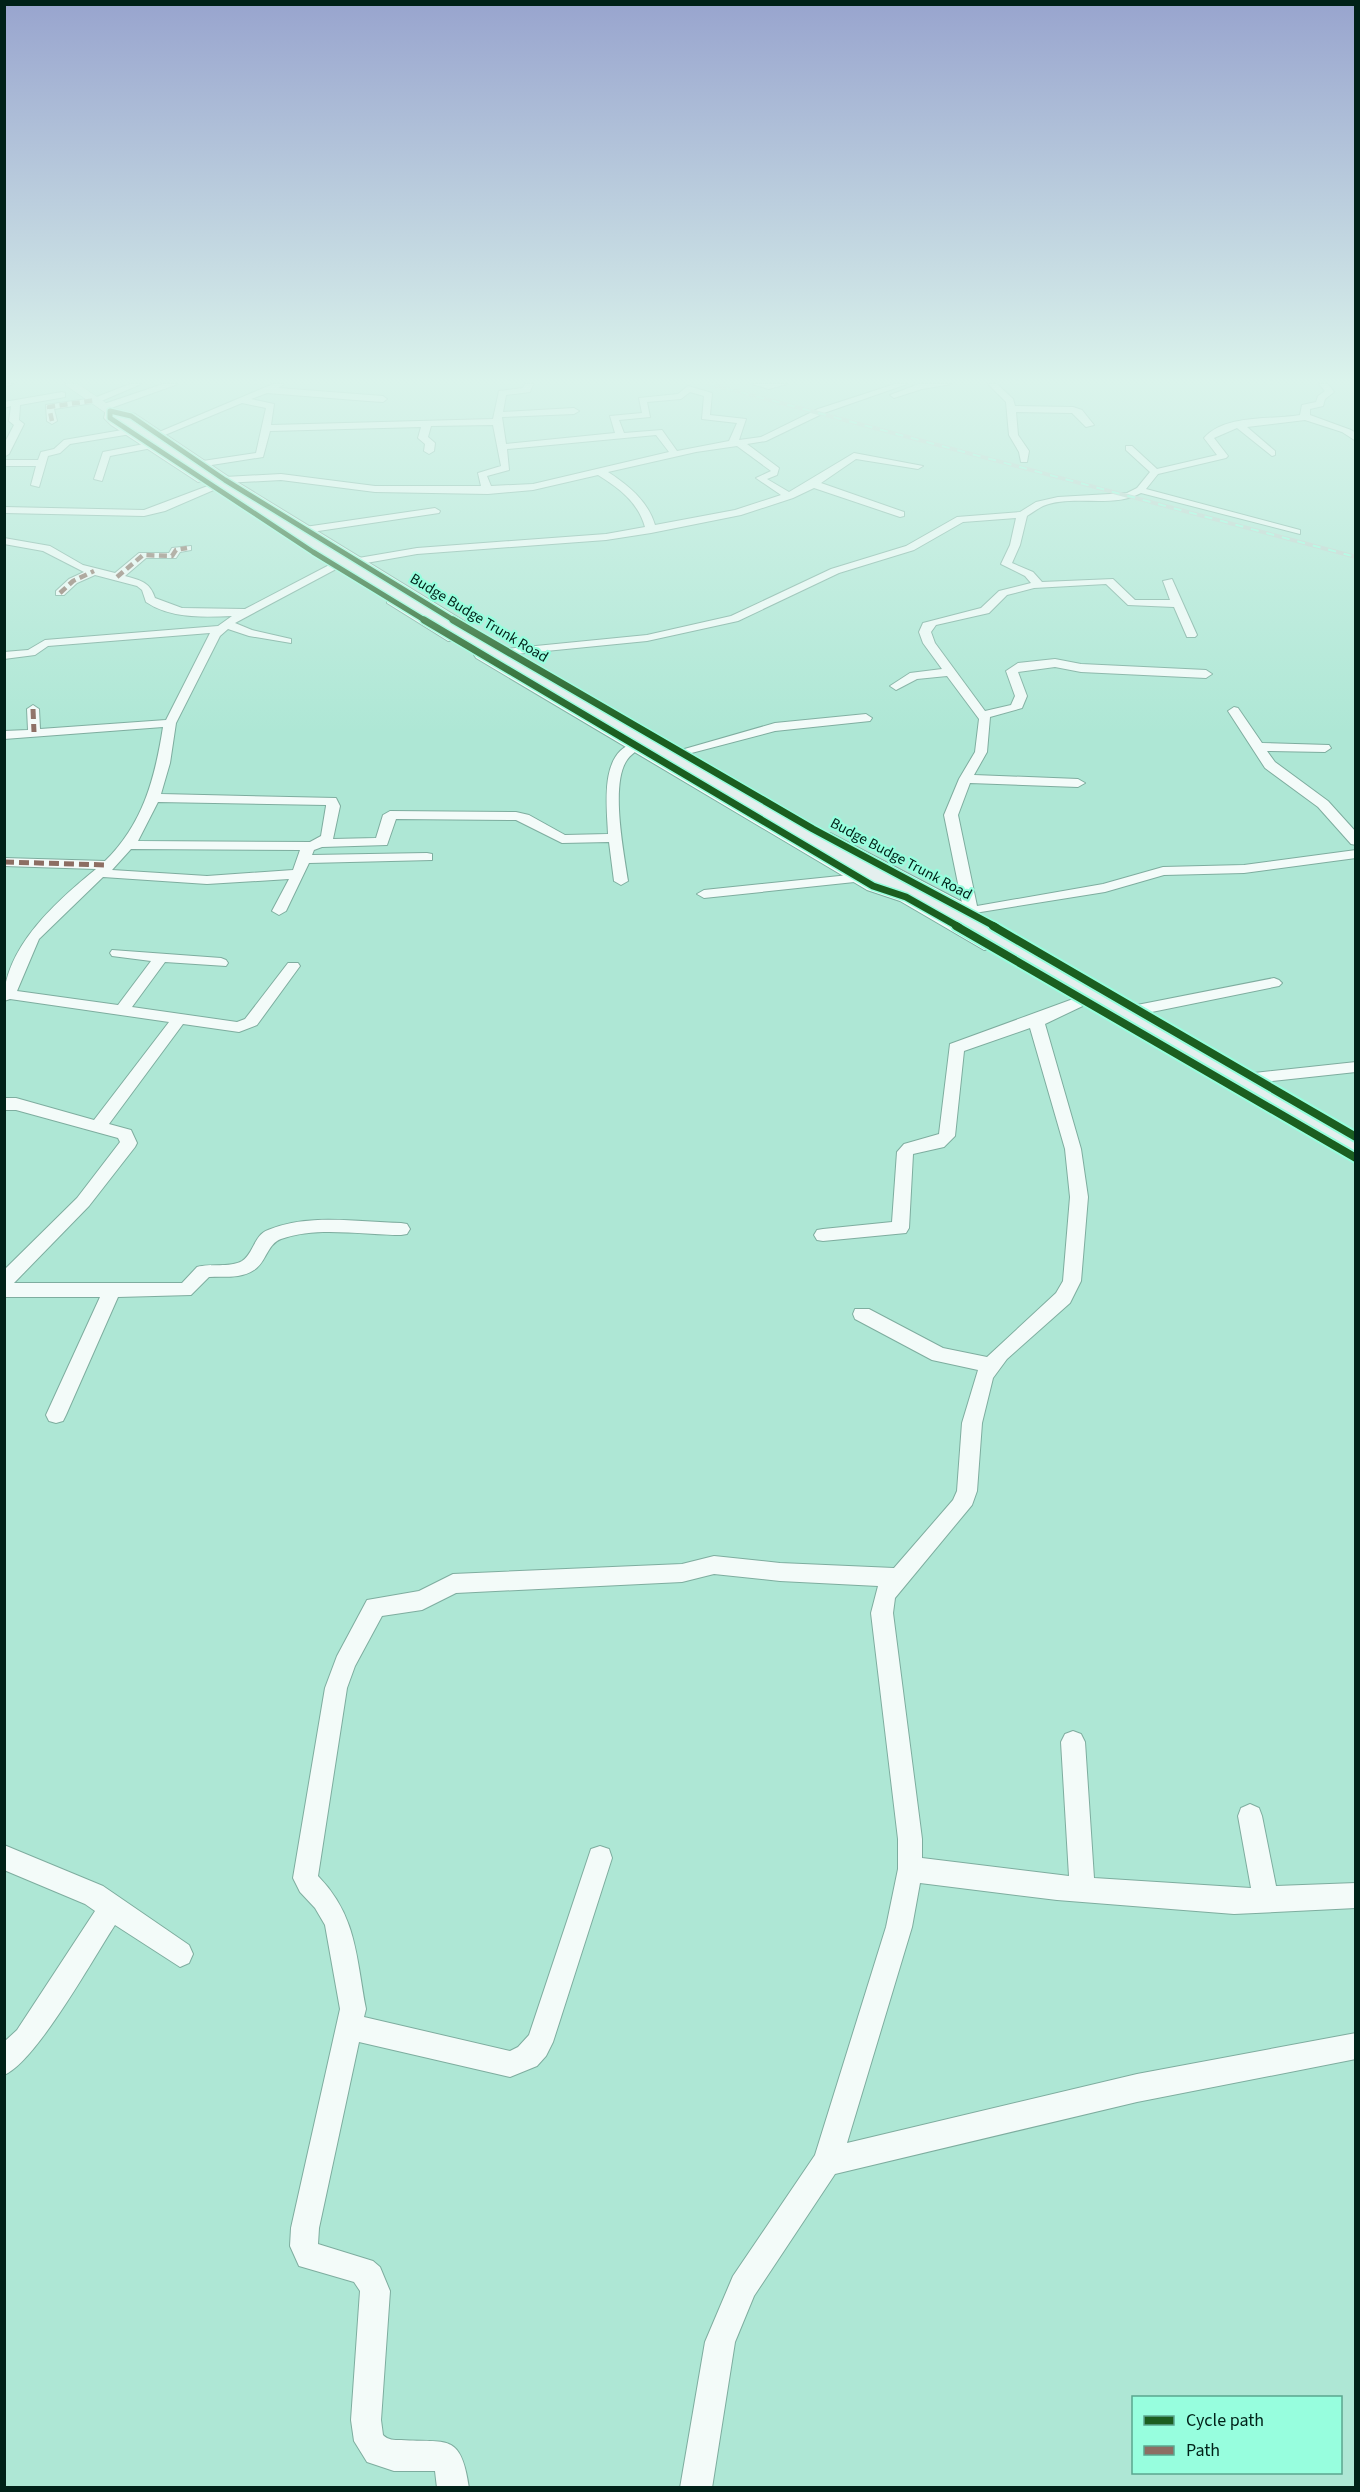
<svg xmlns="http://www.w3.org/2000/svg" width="1360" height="2492" font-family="'Source Sans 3',sans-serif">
	<rect width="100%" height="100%" fill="#aee7d5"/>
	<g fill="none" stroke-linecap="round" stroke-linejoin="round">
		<defs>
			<path id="minor" d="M4 384H13L4 387Z
				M130 384H141L99 402 54 409 57 421 52 424 47 421 46 405 94 398Z
				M273 384H284L278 388 383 396 387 399 383 402 368 401 267 393 251 399 274 404 271 425 493 419 499 391 523 388 525 384H533L530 392 506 395 503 412 574 408 579 411 574 414 502 417 506 444 615 433 610 416 642 413 639 398 678 394 688 386 712 393 710 415 746 419 739 440 761 437 818 409 895 384H907L824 413 766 441 747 444 779 468 777 475 767 479 789 492 854 453 923 466 918 469 856 459 821 483 904 512V516L900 517 814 488 793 498 741 515 651 533 606 540 417 554 338 568 235 623 252 630 291 639V643L249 636 228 629 220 636 176 723 170 763 161 794 336 798 340 806 333 839 376 838 383 815 390 811 516 812 529 815 565 835 608 834C607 807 599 753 634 743L640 747C636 752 630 755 627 760 610 784 624 853 628 881L621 885 614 881 609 842 562 843 516 820 396 819 387 845 322 847 314 850 312 855 427 853 432 854V860L309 863 286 911 279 915 272 911 289 879 207 884 103 877 39 939 17 991 118 1005 151 961 112 956 110 953 112 950 221 958 226 960 228 963 226 966 165 962 132 1007 237 1022 245 1019 288 963H298L300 966 257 1025 239 1032 183 1024 109 1124 131 1130 137 1143 135 1147 89 1206 14 1283H182L197 1267C210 1263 230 1268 242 1261 254 1253 254 1235 268 1230 308 1213 359 1222 401 1223L407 1224 410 1229 407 1234 401 1235C363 1235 317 1226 281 1239 267 1244 266 1263 254 1270 241 1279 224 1276 209 1277L191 1295 118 1297 66 1415 63 1421 56 1423 49 1421 46 1415 100 1297H4V1270L77 1198 120 1142 118 1138 16 1110H4V1098H16L94 1120 169 1022 10 999 4 1001C4 947 58 900 96 869L4 866V858L105 861C143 824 155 778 163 727L4 739V731L28 730 27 709 33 705 39 709 40 729 166 720 210 633 48 646 35 655 4 659V652L28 650 45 640 218 626 232 616C204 617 171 619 146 602L142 590 137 586 95 575 77 583 64 595H56V591L69 579 84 572 43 551 4 544V538L50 546 83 565 115 573 139 553H169L172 548 191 546V550L180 552 176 558H146L125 576C140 580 150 582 155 598L182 608 245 609 335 562 417 548 606 534 645 527C638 502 619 488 598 475L533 490 488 494 375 492 281 480 225 483 220 480 225 477 281 474 375 486H481L478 473 501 466 493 425 431 426 428 437 435 443 434 451 429 454 424 451 425 444 418 438 421 427 270 431 263 457 199 467 196 466V462L256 453 266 408 242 403 160 437 152 435ZM690 392 704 396 702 419 737 423 729 441 677 451 662 430 624 433 619 420 650 417 647 402 681 399ZM656 435 669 452 533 484 491 486 487 476 509 470 507 449ZM737 446 771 471 756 478 781 495 735 510 655 525C648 501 628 485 608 472L696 452ZM158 802 326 805V806L321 836 310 842 138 841ZM131 849 300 850 293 870 207 876 112 870Z
				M752 384H787L769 389Z
				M919 384H951L922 389 894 398 890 395Z
				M988 384H997L1013 399 1015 406 1073 407 1082 410 1094 425 1086 427 1072 413 1016 412 1018 435 1029 451 1027 462H1021L1019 452 1009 435 1006 402Z
				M1319 384H1328L1334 392 1325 399 1323 406 1310 409V415L1351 430 1356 433V441L1342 432 1305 420 1247 427 1275 451V455L1272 456 1237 428 1214 438 1228 456 1226 458 1158 474 1146 489 1300 530V534L1141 493C1112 509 1073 494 1043 506 1037 509 1032 513 1027 516L1020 545 1012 563 1033 572 1042 582 1113 579 1135 600H1170L1163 581 1172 579 1197 635 1195 637H1187L1174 607 1128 605 1106 584 1034 588 1007 595 989 613 936 625 931 632 935 643 985 711 1011 705 1015 696 1006 671 1018 663 1055 659 1081 664 1206 670 1212 674 1206 678 1081 672 1055 667 1018 672 1027 696 1022 708 990 717 987 752 974 775 1078 779 1085 783 1078 787 970 783 958 815 977 906 1103 884 1163 867 1244 865 1356 850V858L1244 873 1164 875 1105 892 956 916 954 913 956 910 963 908 944 815 959 779 975 752 979 719 947 676 917 679 896 690 890 686 910 673 942 669 923 643 919 632 923 623 981 608 999 591 1031 583 1025 576 1001 564 1010 545 1016 518 963 522 914 550 839 573 738 621 647 641 505 655 499 652 505 649 647 635 731 616 831 569 906 546 957 517 1020 512 1036 502 1058 497 1127 493 1137 488 1150 472 1126 450V446H1132L1157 469 1217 455 1204 438C1225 414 1272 420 1300 415L1302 405 1316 402 1318 396 1325 391Z
				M62 392 65 393V397L20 405 19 420 24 424 9 454 4 457V444L14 425 9 421 11 406 4 408V402Z
				M128 429 133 432 131 434 70 444 60 453 48 456 39 487 31 485 36 466H4V460H38L41 452 54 449 64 440Z
				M149 443 152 444V448L110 456 102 481 94 479 103 452Z
				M213 484 218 487 216 489 165 511 144 516 4 513V507L144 510Z
				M435 508 440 511 439 513 305 533 300 530 305 527Z
				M1234 707 1238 708 1262 743 1329 745 1331 748 1325 752 1267 751 1275 762 1328 801 1356 832V845L1351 844 1318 807 1265 768 1228 711Z
				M866 714 872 718 870 721 775 731 680 756 674 752 775 723Z
				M859 874 864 875V881L704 898 697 894 704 890Z
				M1274 978 1279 980 1282 983 1279 986 1137 1015 1129 1010 1137 1005Z
				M1084 995 1089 997 1092 1000 1089 1003 1045 1024 1081 1149 1088 1197 1081 1281 1070 1303 1007 1359 993 1378 982 1423 977 1491 972 1505 895 1598 893 1613 922 1839V1858L1069 1876 1061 1742 1065 1734 1073 1731 1081 1734 1085 1742 1094 1878 1251 1888 1238 1816 1241 1808 1250 1804 1259 1808 1262 1816 1276 1886 1356 1883V1908L1234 1914 1057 1900 920 1883 912 1927 847 2143 1137 2074 1356 2033V2059L1137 2102 835 2174 754 2296 735 2342 712 2488H680L705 2342 733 2276 815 2155 886 1927 898 1869V1839L871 1613 878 1586 780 1581 714 1574 682 1582 456 1593 422 1610 382 1616 355 1666 347 1688 318 1876C357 1916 356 1957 366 2009L364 2017 510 2051 518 2047 529 2035 591 1849 600 1846 609 1849 612 1858 553 2042 546 2056 537 2066 510 2077 359 2042 319 2228 318 2244 373 2261 380 2267 390 2291 381 2420 383 2435C388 2440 394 2440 401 2440 447 2443 461 2432 469 2488H437L435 2471H394L367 2462 354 2441 351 2420 360 2291 354 2282 299 2266 290 2246 291 2228 340 2009 325 1925 315 1908 300 1892 293 1878 325 1688 337 1656 367 1600 419 1591 453 1574 682 1564 714 1556 780 1563 894 1568 953 1500 957 1491 962 1423 978 1370 932 1360 855 1319 853 1314 855 1309H869L943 1348 987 1357 1056 1293 1063 1281 1070 1197 1065 1149 1030 1028 964 1051 955 1136 944 1147 913 1154 909 1228 906 1233 823 1241 817 1240 814 1235 817 1230 823 1229 892 1222 897 1152 904 1144 939 1134 950 1044Z
				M1356 1062V1072L1254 1083 1246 1078 1254 1073Z
				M4 1845 103 1886 189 1945 193 1954 189 1963 180 1967 115 1925C94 1957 36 2062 4 2075V2042L17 2030 95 1911 85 1904 4 1870Z"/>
			<path id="tertiary" d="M163 384H178L111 408 135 414 229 477 469 624V630H459L221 483 127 418 116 416 208 479 198 482 111 425 104 418 106 409 98 406Z
				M392 596 397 597 460 638 458 641H448L387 603V597Z
				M481 651 879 882 912 893 1000 946 998 950H984L900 901 867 890 476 658 474 655Z
				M830 833 968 905 971 909 968 913H956L824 842 821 838 824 834Z"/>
			<path id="secondary" d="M64 384H78L190 460 183 464 178 463Z"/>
		</defs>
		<use href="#minor" stroke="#7ead9f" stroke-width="2"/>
		<use href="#tertiary" stroke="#7ead9f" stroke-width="2"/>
		<use href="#secondary" stroke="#7ead9f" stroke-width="1"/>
		<use href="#minor" fill="#f3fbf9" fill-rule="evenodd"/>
		<use href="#tertiary" fill="#f3fbf9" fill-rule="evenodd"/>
		<use href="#secondary" fill="#e4efee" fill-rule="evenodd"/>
		<defs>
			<path id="rail" d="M710 384 1356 557"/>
		</defs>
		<use href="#rail" stroke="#c0d1cc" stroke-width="4"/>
		<use href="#rail" stroke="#97fede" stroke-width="2" stroke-dasharray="8" stroke-linecap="butt"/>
		<defs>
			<path id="secondary-bridge-far2" d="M183 460 344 564 440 621"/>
			<path id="secondary-bridge-far1" d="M437 620 871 870 978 927"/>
			<path id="secondary-bridge" d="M976 926 1356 1146"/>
		</defs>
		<use href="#secondary-bridge-far2" stroke="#7ead9f" stroke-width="15" stroke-linecap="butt"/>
		<use href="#secondary-bridge-far1" stroke="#7ead9f" stroke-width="19" stroke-linecap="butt"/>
		<use href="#secondary-bridge" stroke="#7ead9f" stroke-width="25" stroke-linecap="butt"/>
		<use href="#secondary-bridge-far2" stroke="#e4efee" stroke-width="14"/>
		<use href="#secondary-bridge-far1" stroke="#e4efee" stroke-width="18"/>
		<use href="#secondary-bridge" stroke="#e4efee" stroke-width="23"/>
		<path stroke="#8d6e63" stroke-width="4.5" stroke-dasharray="8 4.5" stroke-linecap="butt" d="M52 421 49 407 96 400
			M117 577 143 555 172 556 176 550 187 548
			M60 593 73 581 94 571"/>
		<path stroke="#8d6e63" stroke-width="5" stroke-dasharray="10 5" stroke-linecap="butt" d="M33 709 34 732
			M4 862 107 865"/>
		<defs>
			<path id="cycleway-far2" d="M426 621 313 552 110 418V411L131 416 225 480 455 621"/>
			<path id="cycleway-far1" d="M424 620 873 886 906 897 959 927
				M453 620 813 829 996 927"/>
			<path id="cycleway" d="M956 926 1356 1158
				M993 926 1356 1137"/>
		</defs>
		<use href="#cycleway-far2" stroke="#97fede" stroke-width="8"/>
		<use href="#cycleway-far1" stroke="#97fede" stroke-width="10"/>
		<use href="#cycleway" stroke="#97fede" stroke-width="12"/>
		<use href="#cycleway-far2" stroke="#1b5e20" stroke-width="5"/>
		<use href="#cycleway-far1" stroke="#1b5e20" stroke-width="7"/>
		<use href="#cycleway" stroke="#1b5e20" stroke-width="8"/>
	</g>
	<linearGradient id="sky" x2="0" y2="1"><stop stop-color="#98a4ce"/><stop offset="0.52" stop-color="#dbf4ec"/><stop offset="1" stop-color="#dbf4ec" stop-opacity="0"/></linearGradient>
	<rect width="1360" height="733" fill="url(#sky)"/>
	<g text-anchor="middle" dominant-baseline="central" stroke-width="4.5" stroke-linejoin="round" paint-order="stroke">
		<g font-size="15" fill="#002118" stroke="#97fede">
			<text transform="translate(479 618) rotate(31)">Budge Budge Trunk Road</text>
			<text transform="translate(901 859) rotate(28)">Budge Budge Trunk Road</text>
		</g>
	</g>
	<rect width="1360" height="2492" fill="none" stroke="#002118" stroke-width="12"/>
	<rect x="1132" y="2396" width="210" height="78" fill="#97fede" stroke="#5ba68f" stroke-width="1.5"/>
	<rect x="1144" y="2416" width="30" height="9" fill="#1b5e20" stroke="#5ba68f" stroke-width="1.5"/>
	<text x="1186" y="2426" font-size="18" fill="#002118">Cycle path</text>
	<rect x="1144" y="2446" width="30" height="9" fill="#8d6e63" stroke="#5ba68f" stroke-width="1.5"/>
	<text x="1186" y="2456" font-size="18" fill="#002118">Path</text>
</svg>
